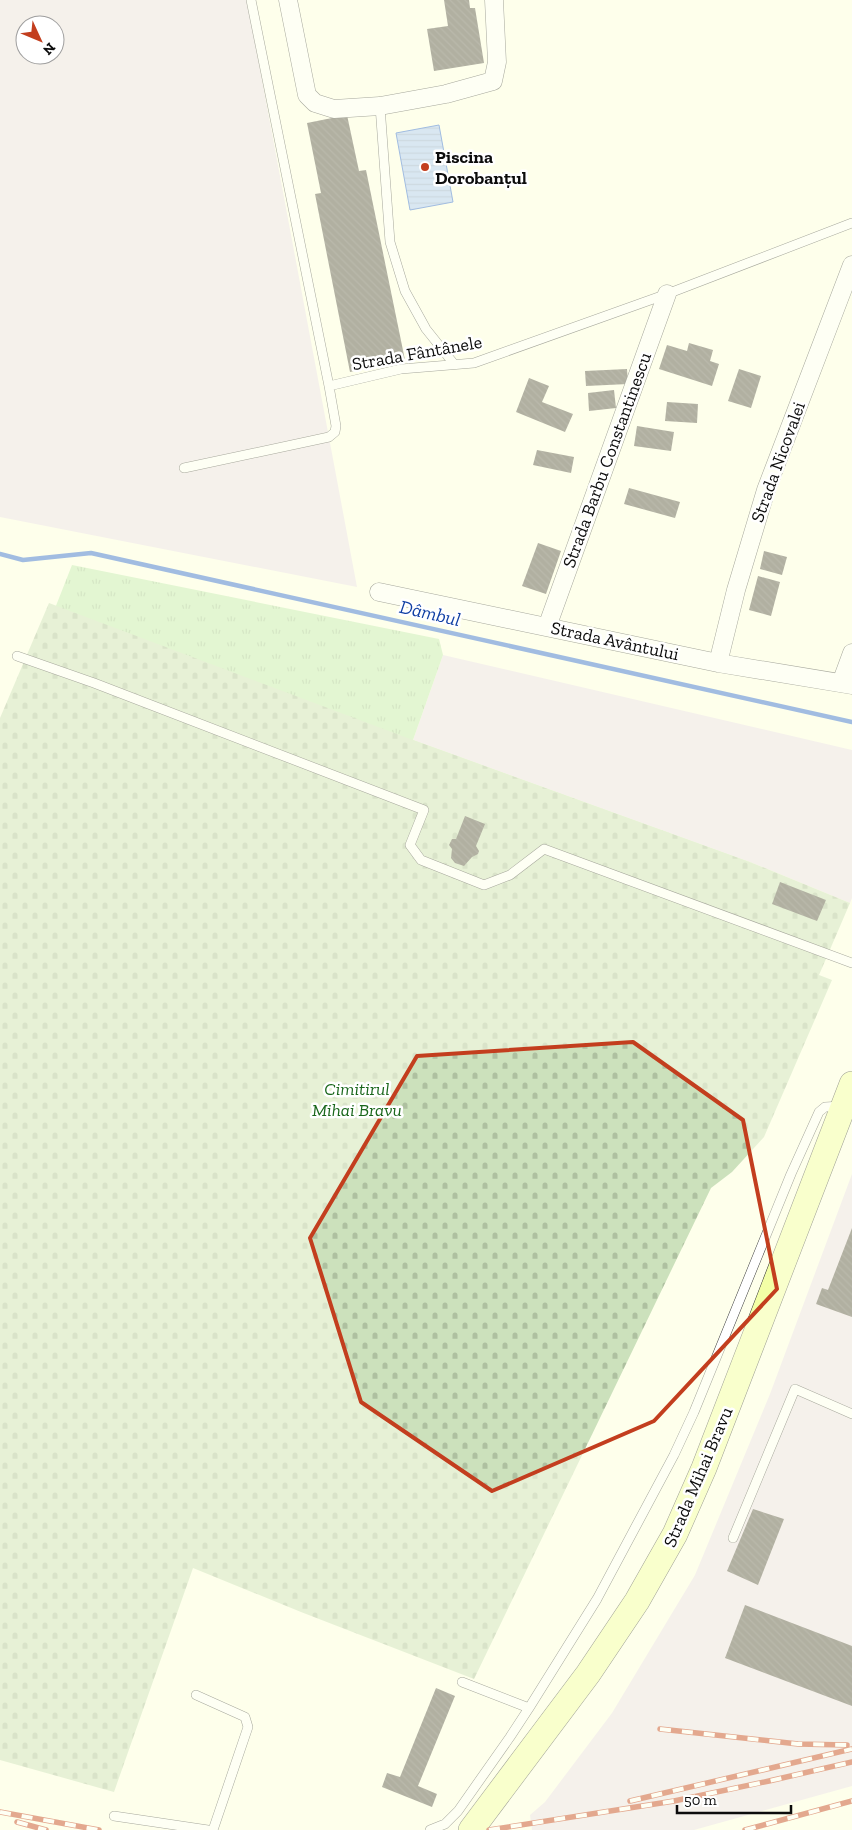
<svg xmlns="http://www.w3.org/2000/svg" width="852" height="1830" font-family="'Zilla Slab',serif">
	<defs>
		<pattern id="grass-tufts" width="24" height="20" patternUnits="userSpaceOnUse" patternTransform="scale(1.25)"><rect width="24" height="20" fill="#c3ebb3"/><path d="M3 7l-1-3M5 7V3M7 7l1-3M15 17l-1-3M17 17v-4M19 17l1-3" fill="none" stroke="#a6c899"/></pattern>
		<pattern id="cemetery-stones" width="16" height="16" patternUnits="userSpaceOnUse" patternTransform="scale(1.25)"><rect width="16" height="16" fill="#cce1bc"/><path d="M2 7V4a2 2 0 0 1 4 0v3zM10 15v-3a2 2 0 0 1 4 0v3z" fill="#aec0a0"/></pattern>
		<pattern id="water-rules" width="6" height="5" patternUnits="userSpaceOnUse" patternTransform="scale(1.25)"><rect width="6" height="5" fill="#adcaf9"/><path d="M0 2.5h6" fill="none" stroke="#94acd4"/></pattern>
		<pattern id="building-back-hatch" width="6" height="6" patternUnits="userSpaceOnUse" patternTransform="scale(1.25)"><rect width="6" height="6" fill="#555048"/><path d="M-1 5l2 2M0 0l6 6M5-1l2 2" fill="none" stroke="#68645e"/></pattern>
	</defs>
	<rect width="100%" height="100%" fill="#feffeb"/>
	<path fill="#ece0ea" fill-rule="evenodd" d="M0 0H247L357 587 0 517ZM25 25H55V55H25Z
		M443 655 852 750V898L850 903 755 864 413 740Z
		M852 1174V1786L694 1830H532L530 1815 545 1802 612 1713 695 1575 770 1394Z"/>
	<path fill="url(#grass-tufts)" d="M72 565 439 639 443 655 413 740 755 864 39 649Z"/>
	<path fill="url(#cemetery-stones)" d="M49 603 413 740 755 864 850 903 819 975 832 980 764 1137 732 1172 711 1188 474 1679 301 1612 193 1568 114 1792 0 1760V718Z"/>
	<path fill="url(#water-rules)" stroke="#316bd4" d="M439 125 453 202 410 210 396 133Z"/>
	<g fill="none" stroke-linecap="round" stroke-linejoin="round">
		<path stroke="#316bd4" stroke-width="4.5" d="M0 554 23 560 91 553 852 722"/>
	</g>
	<path fill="url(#building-back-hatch)" d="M444 0H469L470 8H475L484 63 434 71 427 29 448 26Z
		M347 115 359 171 366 170 405 360 350 372 315 194 321 193 307 123Z
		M689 343 713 350 710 361 719 364 712 386 659 369 667 345 687 351Z
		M627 369 628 384 586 386 585 371Z
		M739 369 761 376 751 408 728 401Z
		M529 378 549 386 542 402 573 414 565 432 516 412Z
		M614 390 616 408 589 411 588 393Z
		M667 402 698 404 697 423 665 421Z
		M637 426 674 432 671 451 634 446Z
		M537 450 574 457 571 473 533 465Z
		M629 488 680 502 675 518 624 504Z
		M538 543 561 551 546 594 522 586Z
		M764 551 787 557 782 575 760 569Z
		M758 576 780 582 771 616 749 610Z
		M465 816 485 824 476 846 479 851 478 854 472 857 464 866 455 863 451 858 452 849 449 845 452 839H456Z
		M780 882 826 900 817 921 772 904Z
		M852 1228V1317L816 1304 822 1288 828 1290Z
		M753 1509 784 1519 758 1585 727 1571Z
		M745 1605 852 1646V1706L725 1658Z
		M436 1688 455 1696 418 1786 437 1794 432 1807 382 1787 387 1773 400 1777Z"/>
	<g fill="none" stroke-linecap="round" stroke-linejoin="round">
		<defs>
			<path id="service" d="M251 0 329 386 401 369 474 363 667 294 852 223
				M380 106 390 242 405 291 426 329 454 364
				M184 468 329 437 335 432 336 426 329 386
				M17 656 94 683 424 810 410 845 421 860 484 885 510 875 544 849 852 963
				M733 1538 795 1389 852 1414
				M462 1682 529 1708 597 1599 674 1455 694 1412 791 1174 819 1112 825 1107 841 1106
				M196 1695 245 1717 248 1727 213 1830
				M114 1816 208 1830
				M430 1830 445 1824 458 1811 510 1737 529 1708"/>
			<path id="minor" d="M288 0 307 95 315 103 334 109 380 106 446 94 493 81 497 62 494 0
				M379 592 718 663 852 685
				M547 627 667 294
				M718 663 736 590 766 490 852 265
				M841 683 852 653"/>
			<path id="secondary" d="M471 1830 588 1674 637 1601 675 1534 704 1468 852 1084"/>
		</defs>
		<use href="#service" stroke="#3f3f3f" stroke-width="10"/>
		<use href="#minor" stroke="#3f3f3f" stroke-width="19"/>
		<use href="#secondary" stroke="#2e2e2e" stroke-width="26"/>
		<use href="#service" stroke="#fff" stroke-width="9"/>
		<use href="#minor" stroke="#fff" stroke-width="18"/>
		<use href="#secondary" stroke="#f3ffa6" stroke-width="25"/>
		<defs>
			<path id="rail" d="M660 1729 798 1744 847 1745
				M630 1801 852 1749
				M0 1812 99 1830
				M17 1822 46 1830
				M489 1830 674 1801 769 1781 852 1762
				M745 1830 852 1801"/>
		</defs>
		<use href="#rail" stroke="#c33e1e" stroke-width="5.5"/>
		<use href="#rail" stroke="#fff" stroke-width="4" stroke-dasharray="11" stroke-linecap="butt"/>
	</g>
	<path d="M0 0H852V1830H0ZM633 1042 743 1120 777 1289 654 1421 492 1491 361 1402 310 1238 417 1056Z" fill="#feffeb" fill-opacity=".55" fill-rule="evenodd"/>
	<path fill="none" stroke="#c33e1e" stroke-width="4" stroke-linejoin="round" d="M633 1042 743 1120 777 1289 654 1421 492 1491 361 1402 310 1238 417 1056Z"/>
	<circle fill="#c33e1e" stroke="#fff" stroke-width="2" cx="425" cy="167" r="5"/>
	<g text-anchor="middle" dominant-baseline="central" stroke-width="5" stroke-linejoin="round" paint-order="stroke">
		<g font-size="18" font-weight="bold" fill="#0c0c0c" stroke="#fff" text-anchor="start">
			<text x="435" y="157">Piscina<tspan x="435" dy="21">Dorobanțul</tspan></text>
		</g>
		<g font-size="18" fill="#0c0c0c" stroke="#fff">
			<text transform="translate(417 353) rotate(-10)">Strada Fântânele</text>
			<text transform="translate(607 460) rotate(-70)">Strada Barbu Constantinescu</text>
			<text transform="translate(778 462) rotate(-70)">Strada Nicovalei</text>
			<text transform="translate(615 641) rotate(12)">Strada Avântului</text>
			<text transform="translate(698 1477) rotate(-67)">Strada Mihai Bravu</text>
		</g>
		<g font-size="18" font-style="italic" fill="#1a671c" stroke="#fff">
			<text x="357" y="1089">Cimitirul<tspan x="357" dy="21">Mihai Bravu</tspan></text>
		</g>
		<g font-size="19" font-style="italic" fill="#103fa4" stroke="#fff">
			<text transform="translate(430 613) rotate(13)">Dâmbul</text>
		</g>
	</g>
	<g transform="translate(40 40) rotate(134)"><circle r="24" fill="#ffffff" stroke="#9e9e9e"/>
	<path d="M0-4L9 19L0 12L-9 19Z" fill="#c33e1e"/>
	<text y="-8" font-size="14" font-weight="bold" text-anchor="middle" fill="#0c0c0c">N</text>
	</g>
	<path d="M677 1805v8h114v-8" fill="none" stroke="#0c0c0c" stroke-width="2.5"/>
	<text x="684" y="1805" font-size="15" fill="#0c0c0c" stroke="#ffffff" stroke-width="4" paint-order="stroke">50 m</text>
</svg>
